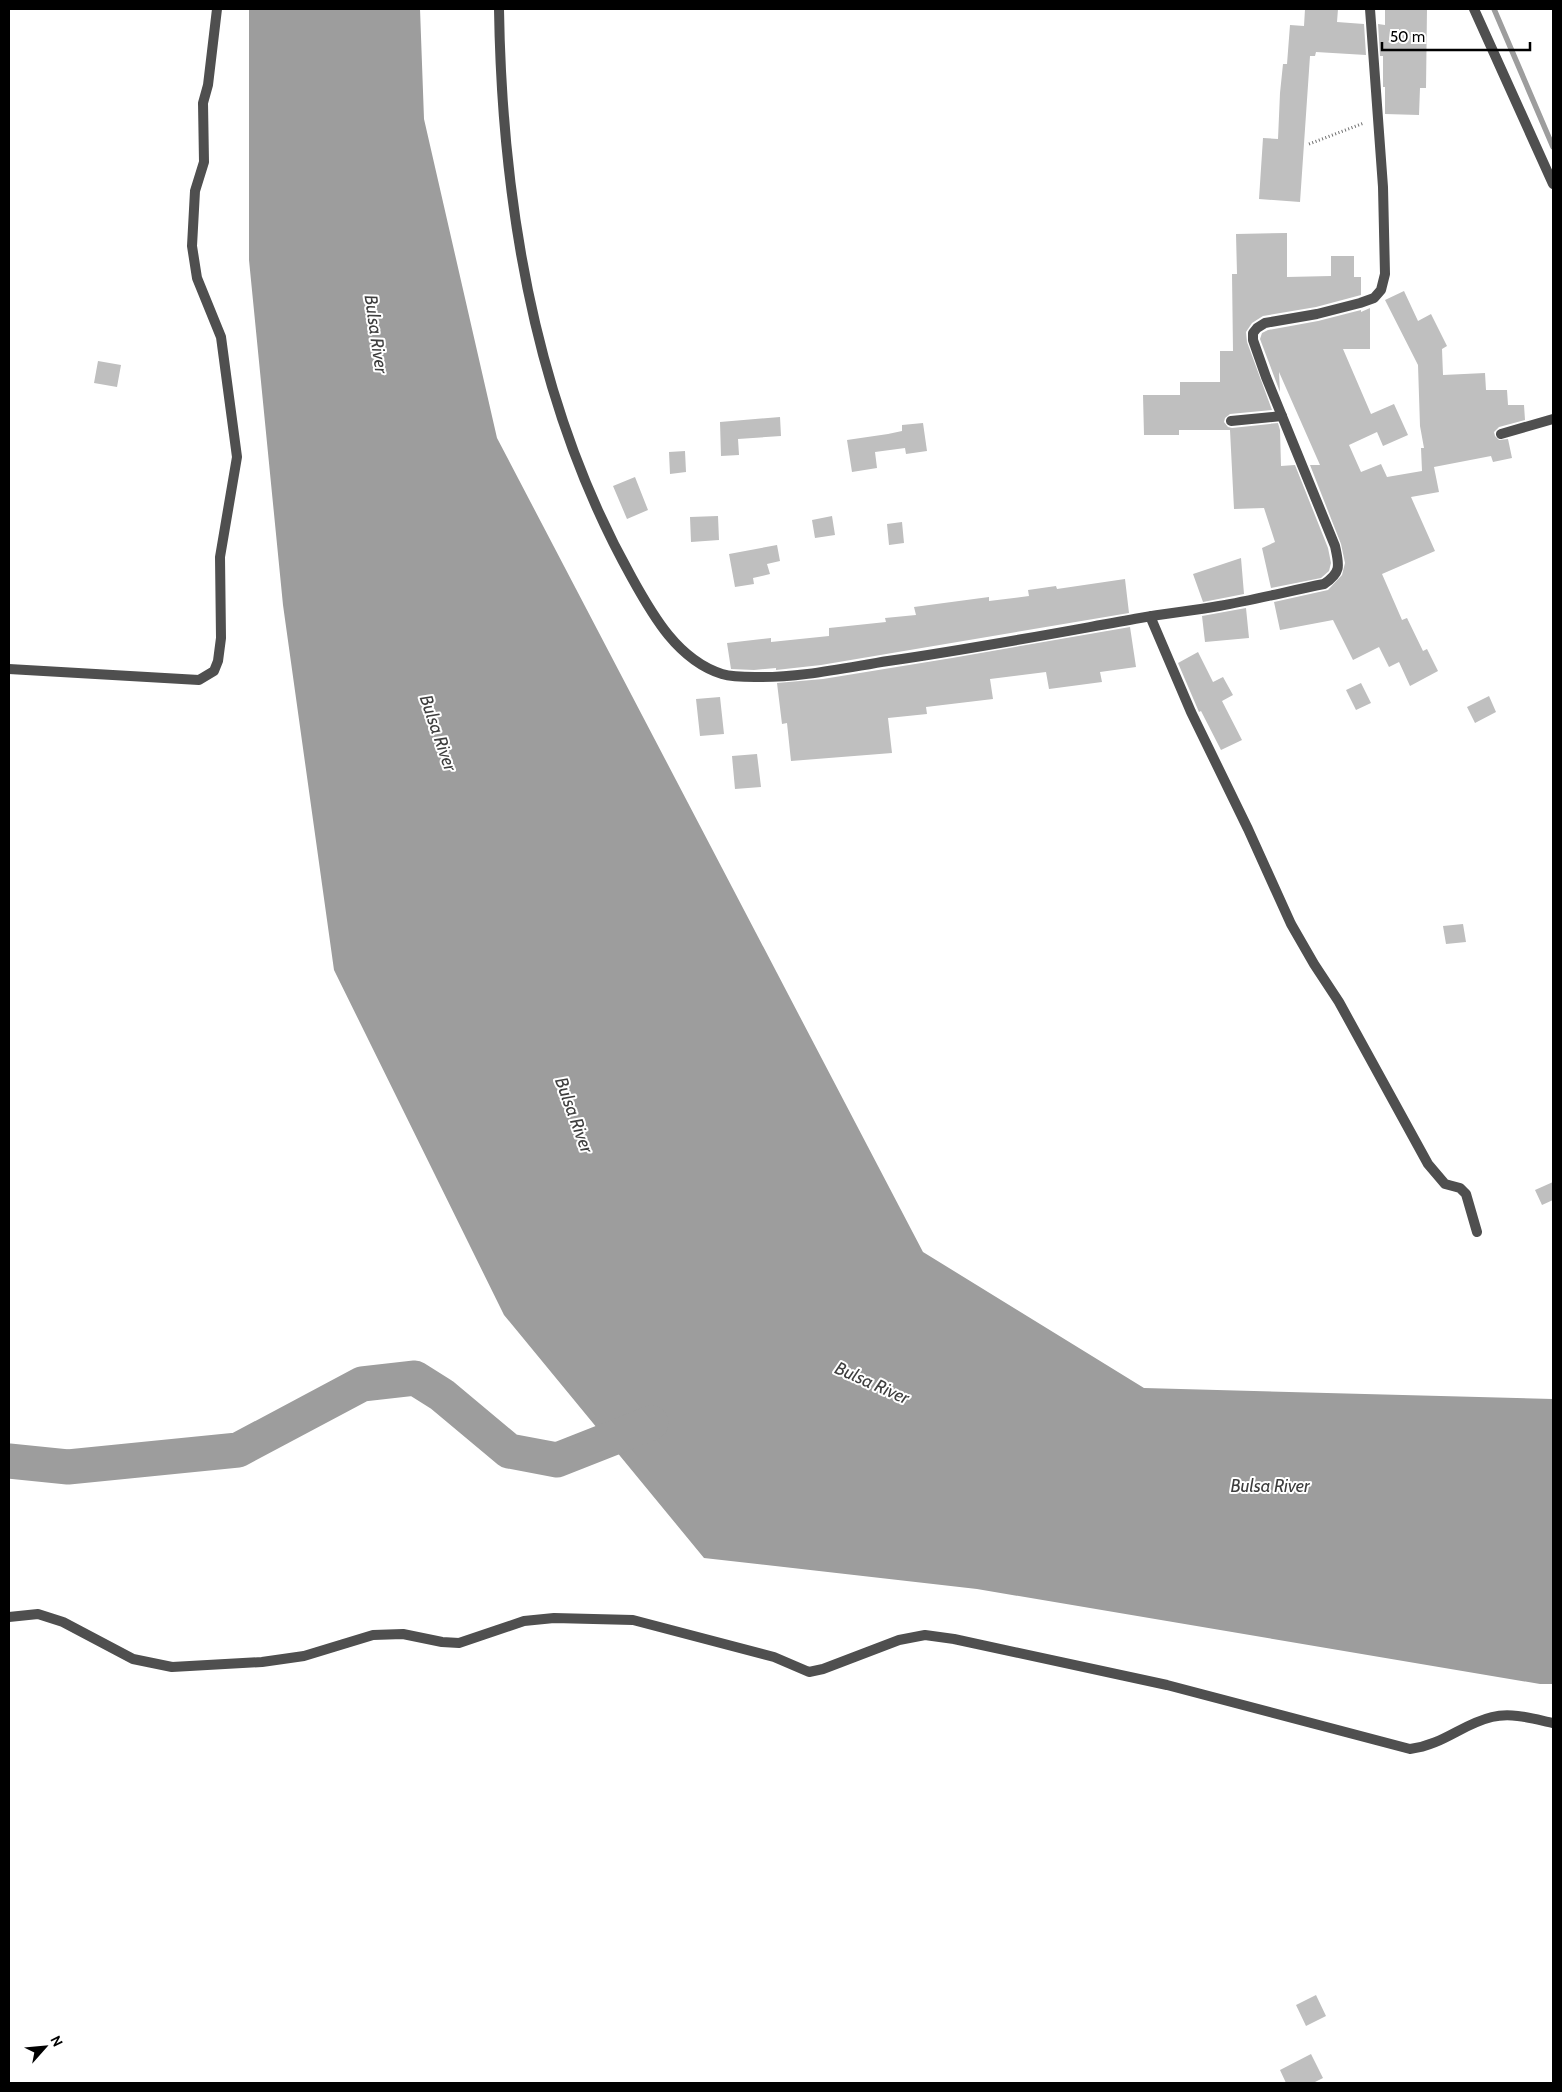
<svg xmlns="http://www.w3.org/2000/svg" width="1562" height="2092" font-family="Cabin,sans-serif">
	<rect width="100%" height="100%" fill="#fff"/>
	<path fill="#9d9d9d" d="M249 9H420L424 119 497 438 923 1252 1144 1388 1553 1399V1684H1540L977 1589 704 1558 504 1315 334 970 283 605 249 260Z"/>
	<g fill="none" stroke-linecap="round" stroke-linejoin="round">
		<path stroke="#9d9d9d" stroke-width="5.5" d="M1494 9 1553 147"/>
		<path stroke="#9d9d9d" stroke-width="35" d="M9 1461 68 1467 238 1450 362 1384 415 1378 442 1395 509 1451 557 1460 651 1423"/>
	</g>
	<path fill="#bfbfbf" d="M1305 9H1338L1337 22 1364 24 1366 55 1316 52 1315 56H1310L1300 202 1259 199 1263 138 1278 139 1280 93 1283 64H1287L1290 25 1304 26Z
		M1385 9H1427L1426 88H1420L1419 115 1385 114V87H1383V56H1380L1378 24 1385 25Z
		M1287 233V277L1331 276V256H1354V277H1361V295L1316 307 1263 316 1252 323 1246 332 1247 342 1272 410 1230 414 1225 418 1224 422 1228 427 1232 428 1278 423 1280 430 1281 466 1295 465 1328 548 1331 563 1329 571 1321 578 1271 588 1262 548 1275 542 1264 508 1234 509 1230 430H1179V435H1144L1143 395H1180V382H1220V351H1233L1232 274H1237L1236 234Z
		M1404 291 1418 321 1431 314 1447 346 1442 349 1443 375 1485 373 1486 390H1507L1508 405H1524L1525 420 1499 427 1494 432 1495 436 1499 440 1508 439 1512 458 1493 462 1491 456 1434 467 1439 492 1411 497 1435 551 1382 574 1402 620 1407 618 1423 651 1427 649 1438 671 1410 686 1399 662 1389 667 1379 647 1353 660 1333 620 1280 630 1274 602 1328 590 1342 575 1345 563 1341 544 1310 465H1320L1279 372 1280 392 1260 339 1262 333 1268 330 1318 321 1361 310V312L1370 308V349H1343L1371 414 1394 404 1408 435 1383 446 1377 432 1349 445 1361 472 1381 464 1387 477 1422 471 1421 448H1424L1420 426 1418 365 1385 300Z
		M98 361 121 365 117 387 94 383Z
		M780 417 781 436 738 439 739 455 721 456 720 422Z
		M923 423 927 451 906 454 905 448 875 452 877 468 852 472 847 440 888 434 902 431V425Z
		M685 451 686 472 670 474 669 452Z
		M635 477 648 510 627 519 613 486Z
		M718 516 719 540 691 542 690 517Z
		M832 516 835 535 815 538 812 520Z
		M902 522 904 543 889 545 887 524Z
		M777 545 780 561 767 564 770 574 753 578 754 584 735 587 729 554Z
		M1241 558 1244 594 1203 602 1193 574Z
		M1125 579 1129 613 821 665 776 670V668L754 670 731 669 727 643 771 638V642L829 636V628L886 622 885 618 916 615 914 607 989 597V601L1029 596 1028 590 1056 586 1057 589Z
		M1246 608 1249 638 1205 642 1202 616Z
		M1130 627 1136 667 1100 672 1102 682 1049 689 1046 672 990 679 993 699 926 707 927 714 888 718 892 753 791 761 787 723 782 724 777 683 823 679 952 658Z
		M1198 652 1213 682 1223 677 1233 695 1222 701 1242 740 1221 750 1201 711 1199 712 1178 663Z
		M1361 683 1371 703 1356 710 1346 690Z
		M1489 696 1496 712 1475 723 1467 707Z
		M720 697 724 734 700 736 696 699Z
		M757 754 761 787 735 789 732 756Z
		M1463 924 1466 942 1446 944 1443 926Z
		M1553 1182V1200L1542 1205 1535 1190Z
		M1316 1995 1326 2016 1306 2026 1296 2005Z
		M1311 2054 1323 2078 1313 2083H1286L1280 2070Z"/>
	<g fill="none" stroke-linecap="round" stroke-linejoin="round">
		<path stroke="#717171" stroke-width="3" stroke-dasharray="1 2.5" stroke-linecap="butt" d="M1309 144 1364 123"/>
		<path stroke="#4f4f4f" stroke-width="10" d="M1231 421 1282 416"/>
		<path stroke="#4f4f4f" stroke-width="10" d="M499 9C502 205 535 405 632 578 653 616 678 660 722 674 732 677 744 677 755 677 799 678 844 668 888 661 972 649 1056 633 1140 618 1166 613 1193 611 1219 606 1254 600 1289 591 1324 584 1342 572 1339 565 1335 546L1266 377 1253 340V333L1257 328 1265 323 1317 314 1360 303 1374 298 1381 290 1385 274 1383 187 1370 9
			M1474 9 1553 184
			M1501 434 1553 419
			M1150 616 1191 712 1248 829 1291 924 1314 964 1339 1002 1428 1164 1445 1184 1460 1188 1466 1194 1477 1232
			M9 669 199 680 214 671 218 661 221 638 220 557 237 457 221 337 197 278 192 246 195 191 204 162 203 103 208 85 217 9
			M9 1617 38 1614 63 1622 133 1659 172 1667 262 1662 304 1656 373 1635 403 1634 442 1642 459 1643 524 1621 554 1618 633 1620 774 1657 809 1672 823 1669 899 1640 925 1635 954 1639 1167 1685 1410 1749C1443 1745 1462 1724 1492 1717 1512 1712 1534 1719 1553 1723"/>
	</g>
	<g text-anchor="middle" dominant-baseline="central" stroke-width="4" stroke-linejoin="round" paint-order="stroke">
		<g font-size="18" font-style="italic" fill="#3e3e3e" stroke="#fff">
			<text transform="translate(376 334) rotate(82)">Bulsa River</text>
			<text transform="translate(438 733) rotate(71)">Bulsa River</text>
			<text transform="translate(574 1115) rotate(70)">Bulsa River</text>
			<text transform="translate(872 1383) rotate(24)">Bulsa River</text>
			<text x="1270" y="1486">Bulsa River</text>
		</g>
	</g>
	<rect width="1562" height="2092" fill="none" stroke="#000000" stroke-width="20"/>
	<g transform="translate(45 2047) rotate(63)" stroke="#ffffff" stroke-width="4" paint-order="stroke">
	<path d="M0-4L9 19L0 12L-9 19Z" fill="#000000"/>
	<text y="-8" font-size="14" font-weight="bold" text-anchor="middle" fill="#000000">N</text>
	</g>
	<path d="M1382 42v8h148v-8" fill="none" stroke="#000000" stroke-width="2.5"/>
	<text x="1390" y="42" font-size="15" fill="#000000" stroke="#ffffff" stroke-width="4" paint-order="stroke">50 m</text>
</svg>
